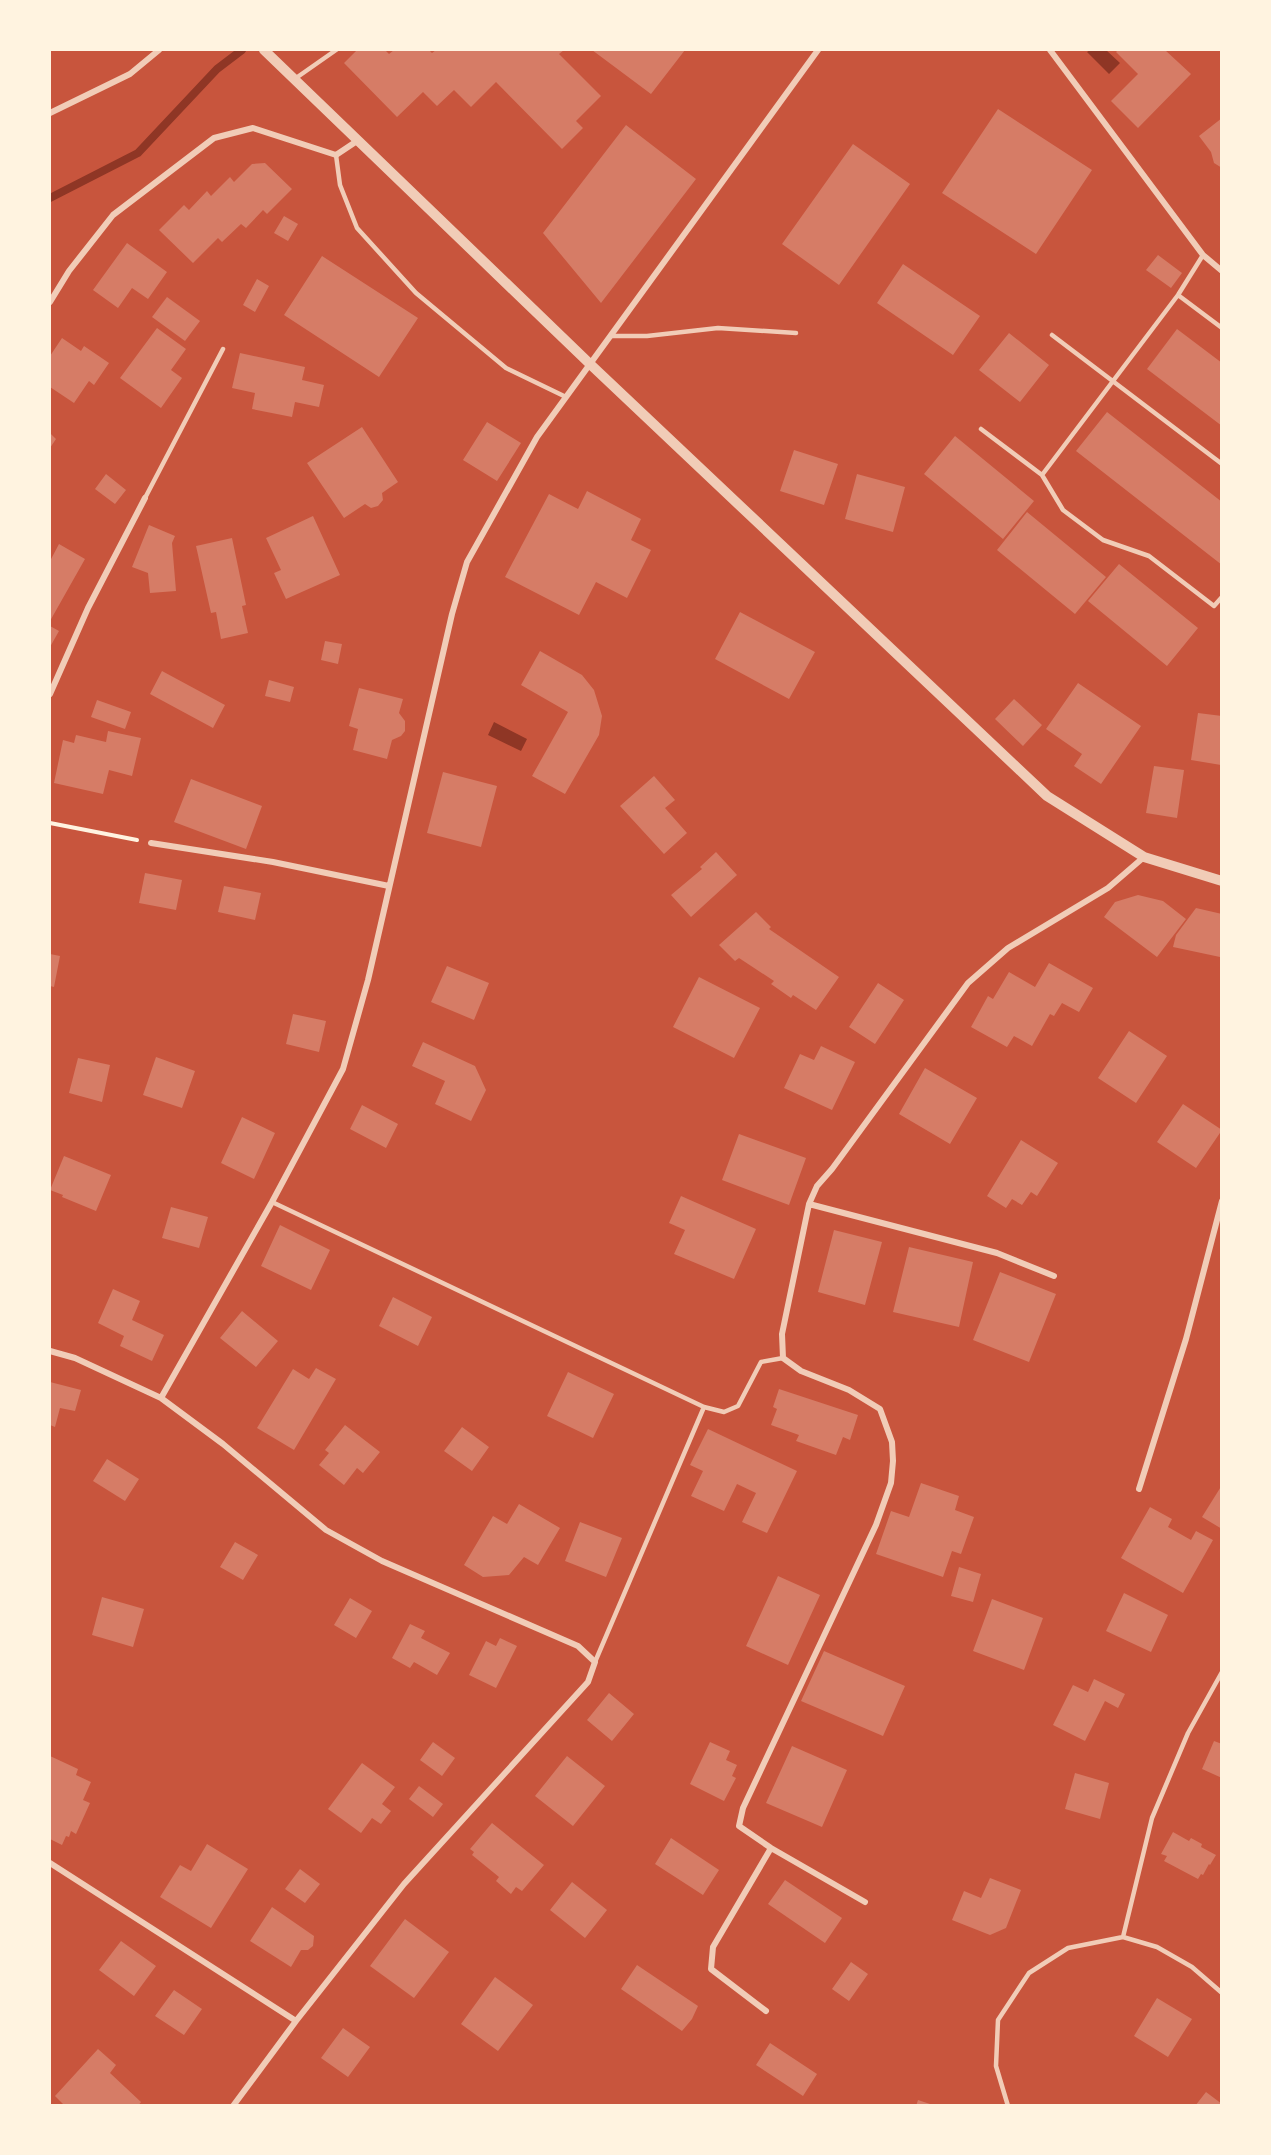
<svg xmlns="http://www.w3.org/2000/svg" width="1271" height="2155" font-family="'Work Sans',sans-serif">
	<rect width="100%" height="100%" fill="#c8553d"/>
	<path fill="#8f3625" d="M1090 50H1106L1120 63 1109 74 1087 52Z
		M494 722 527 739 521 751 488 735Z"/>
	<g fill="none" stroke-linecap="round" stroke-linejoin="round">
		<path stroke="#8f3625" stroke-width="8" d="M50 198 138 153 217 69 242 50"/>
	</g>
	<path fill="#d67c66" d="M357 50H385L389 54 394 50H429L432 53 436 50H564L559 54 601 96 576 121 583 128 562 149 496 82 471 107 454 90 437 106 423 92 397 117 344 63Z
		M592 50H685L651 94Z
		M1118 50H1165L1191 74 1138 128 1111 101 1138 74 1116 52Z
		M998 109 1092 170 1036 254 942 193Z
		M1222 118V168L1214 163 1211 152 1199 136Z
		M626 125 696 179 601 303 543 233Z
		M853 144 910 184 839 285 782 244Z
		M265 163 292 189 267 214 263 210 246 228 241 224 222 242 218 238 193 263 159 230 184 205 189 210 207 191 211 196 230 177 234 182 252 164Z
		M284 216 298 224 288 241 274 233Z
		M127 243 167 272 148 299 132 288 118 308 93 290Z
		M1158 255 1182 273 1171 288 1146 270Z
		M322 256 418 318 379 377 284 315Z
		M903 264 980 316 953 355 877 303Z
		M257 279 269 286 255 312 243 305Z
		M167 297 200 321 185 341 152 317Z
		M157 328 186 349 171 370 182 378 161 408 120 378Z
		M1177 329 1222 363V426L1147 369Z
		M1009 333 1049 365 1020 402 979 370Z
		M62 338 81 351 84 346 109 363 94 385 89 381 74 403 50 387V356Z
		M240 353 305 367 302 380 324 385 319 407 295 402 292 417 252 409 255 393 232 388Z
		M1107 412 1222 502V565L1076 451Z
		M487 422 521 443 497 481 463 460Z
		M362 427 398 482 382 493 383 500 378 506 371 508 365 504 344 518 307 463Z
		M50 433 56 439 50 448Z
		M955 436 1034 501 1003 539 924 474Z
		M794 450 838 464 824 505 780 491Z
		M106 474 126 490 115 504 95 489Z
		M857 474 905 487 893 532 845 519Z
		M587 491 641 519 631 540 651 550 627 598 596 582 579 615 505 577 549 494 578 509Z
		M1027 512 1106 577 1075 614 997 550Z
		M313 516 340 575 286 599 274 573 281 570 266 538Z
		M149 525 175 536 172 543 176 591 150 593 148 573 132 567Z
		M232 538 246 605 242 606 248 633 221 639 216 612 211 613 196 546Z
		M59 544 85 559 50 621V561Z
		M1119 564 1198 628 1167 666 1088 601Z
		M740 612 815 652 789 699 715 659Z
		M50 626 59 631 50 647Z
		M325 641 342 644 338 664 321 660Z
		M540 651 582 675 594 690 602 716 599 735 565 794 532 776 568 712 521 685Z
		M162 671 225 705 213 728 150 694Z
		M269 680 294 687 290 702 265 696Z
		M1078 683 1141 726 1101 784 1074 766 1082 754 1046 729Z
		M359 688 403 699 399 713 405 721V731L401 736 392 740 387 759 353 750 358 729 349 726Z
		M1014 699 1042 725 1023 746 995 719Z
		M97 700 131 712 125 729 91 717Z
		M1198 713 1222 716 1221 765 1191 760Z
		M108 731 141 738 132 776 109 770 103 794 54 783 63 740 74 743 76 735 106 742Z
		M1154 766 1184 770 1177 818 1146 813Z
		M443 772 497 786 481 847 427 833Z
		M654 776 675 800 665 808 687 833 664 854 620 806Z
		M191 779 262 806 246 849 174 822Z
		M716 852 737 875 691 917 671 895 702 869 700 867Z
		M145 873 182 880 176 910 139 903Z
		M224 886 261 893 255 920 218 912Z
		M1138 895 1163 901 1186 919 1157 957 1104 917 1115 902Z
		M1196 908 1222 914 1220 957 1173 947 1176 935Z
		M756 912 771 927 769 929 839 977 816 1010 793 995 791 998 771 984 774 981 739 958 735 961 719 945Z
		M50 954 60 956 54 987 50 986Z
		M1049 963 1093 988 1079 1012 1062 1003 1054 1016 1050 1014 1032 1046 1014 1036 1007 1047 971 1027 988 996 993 999 1009 972 1035 987Z
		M447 966 489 983 474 1020 431 1002Z
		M699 977 760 1008 734 1058 673 1027Z
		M878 983 904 1000 875 1044 849 1027Z
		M293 1014 326 1021 319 1052 286 1044Z
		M1129 1031 1167 1056 1136 1103 1098 1078Z
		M423 1042 475 1066 486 1090 471 1121 435 1104 445 1081 412 1066Z
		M821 1046 855 1062 832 1110 784 1088 800 1054 814 1060Z
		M156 1057 195 1071 182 1108 143 1095Z
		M78 1058 110 1065 102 1102 69 1093Z
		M925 1068 977 1098 950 1144 899 1114Z
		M1183 1104 1222 1130 1196 1168 1157 1142Z
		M362 1105 398 1124 386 1148 350 1129Z
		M242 1117 275 1133 254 1179 221 1163Z
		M739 1134 806 1158 789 1205 722 1180Z
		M1021 1140 1058 1163 1037 1196 1031 1192 1022 1205 1012 1199 1006 1208 987 1196Z
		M64 1156 111 1175 96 1211 62 1197 63 1195 50 1190Z
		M681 1196 756 1229 734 1279 674 1254 685 1230 669 1223Z
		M171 1207 208 1217 199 1248 162 1238Z
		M280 1225 330 1250 311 1290 261 1266Z
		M834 1230 882 1242 865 1305 818 1292Z
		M909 1247 973 1262 959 1327 893 1312Z
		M1000 1272 1056 1294 1029 1362 973 1340Z
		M113 1289 140 1301 132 1320 164 1335 152 1361 120 1346 124 1336 98 1323Z
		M393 1297 432 1317 418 1346 379 1326Z
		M242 1311 278 1341 256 1367 220 1338Z
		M316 1368 336 1379 294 1450 257 1428 293 1369 309 1379Z
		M568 1372 614 1394 593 1438 547 1416Z
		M50 1382 81 1390 75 1411 60 1408 55 1427 50 1425Z
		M779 1389 858 1415 850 1440 843 1437 836 1455 796 1441 799 1435 771 1425 777 1409 773 1407Z
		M345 1425 380 1452 363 1473 357 1468 344 1485 319 1465 329 1453 325 1450Z
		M462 1427 489 1447 472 1471 444 1451Z
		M708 1429 797 1471 767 1533 742 1522 756 1493 737 1484 724 1511 691 1496 703 1471 690 1465Z
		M107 1459 139 1479 125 1501 93 1481Z
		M921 1483 959 1496 955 1510 974 1517 961 1554 952 1551 943 1577 876 1554 891 1511 909 1517Z
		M1222 1485V1529L1202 1517Z
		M519 1504 560 1528 538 1565 524 1557 509 1575 483 1577 464 1565 493 1516 507 1524Z
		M1150 1507 1172 1519 1168 1527 1191 1540 1196 1531 1213 1540 1183 1593 1121 1558Z
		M580 1522 622 1538 606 1577 565 1561Z
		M235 1542 258 1555 243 1580 220 1567Z
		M959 1567 981 1574 973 1602 951 1596Z
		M778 1576 820 1595 788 1665 746 1646Z
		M1124 1593 1168 1615 1151 1652 1106 1631Z
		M102 1597 144 1609 133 1647 92 1635Z
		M350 1598 372 1611 356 1638 334 1625Z
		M992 1599 1043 1618 1024 1670 973 1651Z
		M410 1624 425 1631 421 1638 450 1653 437 1675 414 1662 410 1668 392 1658Z
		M500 1638 517 1646 496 1688 469 1675 486 1641 496 1646Z
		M824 1651 905 1686 883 1736 801 1701Z
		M1094 1679 1125 1694 1118 1708 1105 1701 1085 1741 1053 1725 1073 1685 1088 1692Z
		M609 1693 634 1714 612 1741 587 1720Z
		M1214 1741 1222 1744V1778L1202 1769Z
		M433 1742 455 1758 442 1776 420 1760Z
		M710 1742 730 1751 726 1760 737 1765 732 1776 736 1778 724 1801 690 1784Z
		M792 1746 847 1770 822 1827 766 1803Z
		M50 1756 78 1769 76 1775 91 1782 83 1800 90 1803 76 1834 71 1831 69 1837 66 1836 62 1845 50 1839Z
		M567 1756 605 1786 573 1826 535 1796Z
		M362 1763 395 1787 382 1804 391 1811 381 1824 372 1818 361 1833 328 1809Z
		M1075 1773 1109 1783 1100 1819 1065 1809Z
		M419 1786 443 1804 433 1817 409 1799Z
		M492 1823 544 1865 522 1891 516 1887 511 1894 496 1881 499 1877 472 1855 474 1852 470 1849Z
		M1173 1832 1189 1841 1191 1838 1202 1844 1201 1847 1216 1855 1210 1865 1209 1864 1203 1875 1201 1874 1198 1879 1164 1861 1167 1856 1161 1854Z
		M671 1838 719 1870 703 1895 655 1864Z
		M207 1844 248 1869 211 1928 160 1897 180 1865 191 1871Z
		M300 1869 320 1884 305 1903 285 1889Z
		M990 1878 1021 1890 1006 1928 990 1935 952 1920 964 1891 981 1898Z
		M785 1880 842 1918 825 1943 768 1904Z
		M572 1882 607 1910 585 1938 550 1910Z
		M272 1907 314 1936 313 1946 308 1950H301L291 1967 250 1941Z
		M405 1919 449 1952 414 1998 370 1966Z
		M121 1941 156 1966 134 1996 99 1970Z
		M851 1962 868 1974 849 2001 832 1989Z
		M637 1965 698 2006 692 2019 682 2031 621 1989Z
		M495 1977 533 2005 498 2051 461 2024Z
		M174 1990 202 2009 184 2035 155 2016Z
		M1157 1998 1192 2019 1168 2057 1134 2036Z
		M343 2028 370 2047 348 2077 321 2058Z
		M770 2043 817 2074 803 2096 756 2065Z
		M98 2049 116 2065 110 2073 141 2102 138 2106H65L55 2096Z
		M1206 2092 1222 2104V2106H1195Z
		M918 2100 933 2105V2106H916Z"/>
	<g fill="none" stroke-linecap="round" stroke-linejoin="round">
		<path stroke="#fff3e0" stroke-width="4" d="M50 823 137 840"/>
		<path stroke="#f1ccb7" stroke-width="4.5" d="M296 78 336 50
			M336 155 340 185 357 228 416 293 506 368 566 397
			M1203 255 1178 295 1042 475 1063 510 1103 540 1149 556 1214 606 1222 597
			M1178 295 1222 328
			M1052 335 1222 464
			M610 336H647L718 328 796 333
			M981 429 1042 475
			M145 498 223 349
			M272 1202 704 1407 724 1412 738 1406 761 1362 783 1358
			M595 1662 704 1407
			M1123 1937 1152 1818 1188 1733 1222 1672
			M1008 2106 996 2066 998 2020 1029 1973 1068 1948 1123 1937 1157 1947 1192 1967 1222 1993"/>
		<path stroke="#f1ccb7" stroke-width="6" d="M1050 50 1203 255 1222 271
			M50 113 130 74 159 50
			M50 302 69 271 113 215 214 138 253 128 336 155 357 141
			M50 694 88 608 145 498
			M151 843 273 862 389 886
			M809 1204 997 1253 1054 1276
			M50 1351 75 1358 161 1398 223 1444 326 1530 382 1561 578 1646 595 1662 588 1682 404 1884 296 2021 233 2106
			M161 1398 272 1202 343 1069 368 980 452 614 467 562 537 437 818 50
			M1139 1489 1186 1339 1222 1201
			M50 1863 296 2021
			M865 1902 771 1848 739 1826 743 1808 876 1525 891 1483 893 1461 892 1442 880 1409 849 1390 801 1371 783 1358 782 1334 809 1204 817 1186 832 1169 968 983 1008 948 1108 888 1144 857
			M766 2011 711 1969 713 1947 771 1848"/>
		<path stroke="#f1ccb7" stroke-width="10" d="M264 50 590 364 1047 796 1144 857 1222 881"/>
	</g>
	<rect width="1271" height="2155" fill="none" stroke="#fff3e0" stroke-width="102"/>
</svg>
